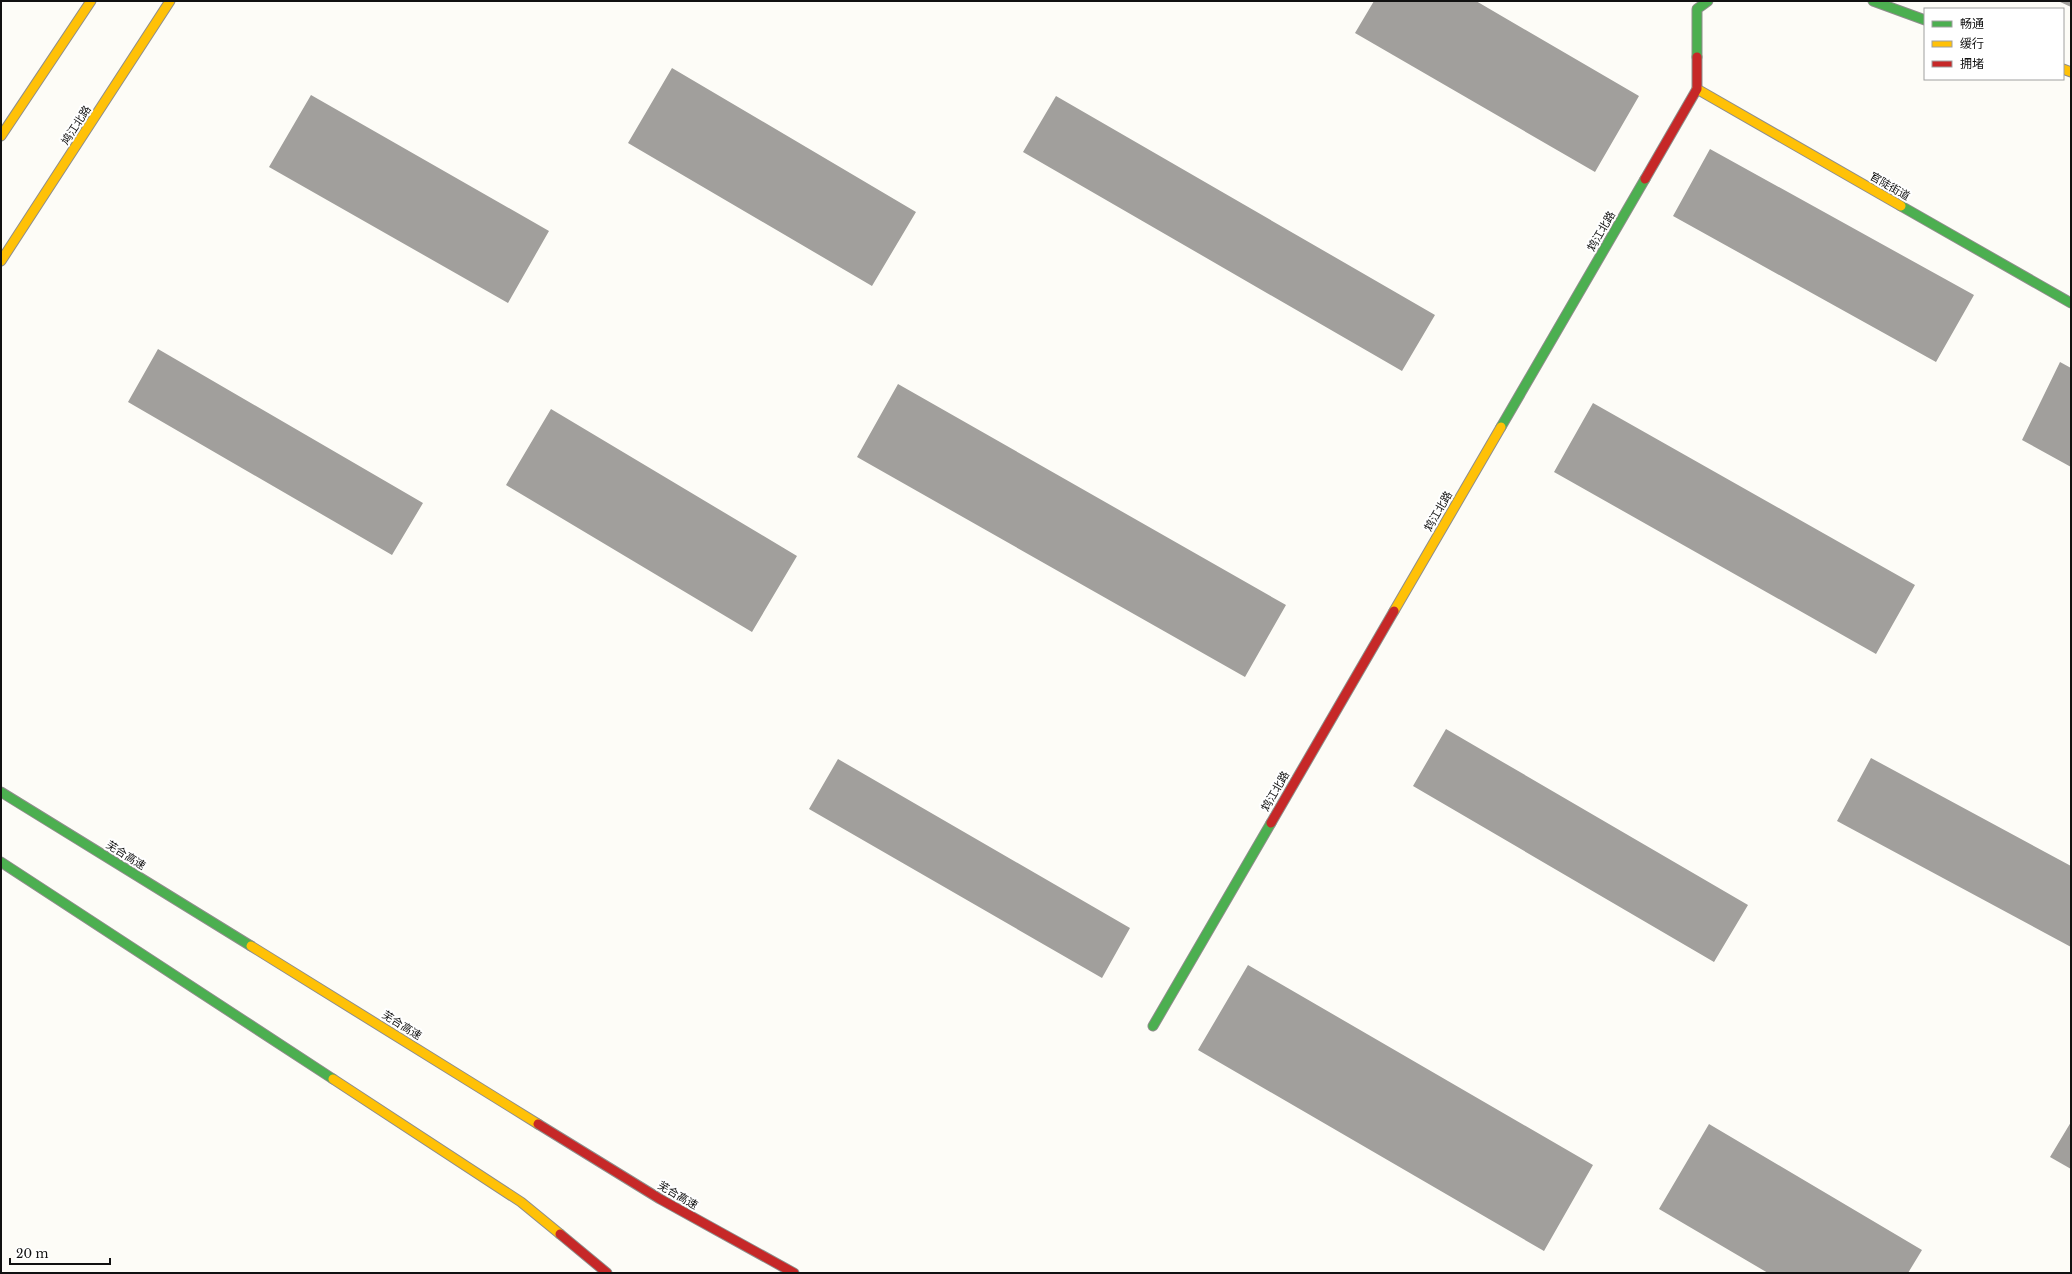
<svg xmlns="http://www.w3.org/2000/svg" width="2072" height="1274" font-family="'Libre Baskerville','Noto Sans SC',serif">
	<rect width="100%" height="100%" fill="#fdfcf7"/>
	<path fill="#a19f9c" d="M1374 1H1476L1639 96 1595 172 1355 33Z
		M2058 1H2071V7Z
		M672 68 916 212 872 286 628 143Z
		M311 95 549 231 508 303 269 167Z
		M1056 96 1435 315 1402 371 1023 152Z
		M1710 149 1974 295 1936 362 1673 216Z
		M158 349 423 503 392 555 128 402Z
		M2060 362 2071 368V467L2022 440Z
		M898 384 1286 605 1245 677 857 457Z
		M1593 403 1915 585 1876 654 1554 472Z
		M551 409 797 556 752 632 506 485Z
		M1446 729 1748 905 1714 962 1413 786Z
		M1871 758 2071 866V947L1837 821Z
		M838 759 1130 928 1102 978 809 809Z
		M1248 965 1593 1165 1544 1251 1198 1050Z
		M2071 1122V1169L2050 1157Z
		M1709 1124 1922 1250 1908 1273H1768L1659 1209Z"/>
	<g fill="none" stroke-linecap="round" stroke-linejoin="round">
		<defs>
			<path id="fast" d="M1873 1 1925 20
				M1697 57V9L1708 1
				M1901 206 2071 303
				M1501 427 1645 179
				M1 792 251 946
				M1 862 333 1079
				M1153 1026 1271 823"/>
			<path id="slow" d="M2063 69 2071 72
				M1697 89 1901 206
				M1 136 91 1
				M1 261 170 1
				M1394 611 1501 427
				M251 946 538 1124
				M333 1079 521 1202 560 1234"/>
			<path id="jam" d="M1645 179 1697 89V57
				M1271 823 1394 611
				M538 1124 660 1199 794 1273
				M560 1234 607 1273"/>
		</defs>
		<use href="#fast" stroke="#8e8d8b" stroke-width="11"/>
		<use href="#slow" stroke="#8e8d8b" stroke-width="11"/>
		<use href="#jam" stroke="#8e8d8b" stroke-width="11"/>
		<use href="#fast" stroke="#4caf50" stroke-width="9"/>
		<use href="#slow" stroke="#ffc107" stroke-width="9"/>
		<use href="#jam" stroke="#c62828" stroke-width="9"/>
	</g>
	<g text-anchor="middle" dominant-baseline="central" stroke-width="4" stroke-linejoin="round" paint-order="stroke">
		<g font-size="11" fill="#111" stroke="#fff">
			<text transform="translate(76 125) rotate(-57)">鸠江北路</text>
			<text transform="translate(1890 186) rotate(30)">官陡街道</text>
			<text transform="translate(1601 231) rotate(-60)">鸩江北路</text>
			<text transform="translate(1438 511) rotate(-60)">鸩江北路</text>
			<text transform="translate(1275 791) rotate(-60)">鸩江北路</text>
			<text transform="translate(126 855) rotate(32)">芜合高速</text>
			<text transform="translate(402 1025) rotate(32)">芜合高速</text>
			<text transform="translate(678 1195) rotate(30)">芜合高速</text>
		</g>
	</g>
	<rect width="2072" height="1274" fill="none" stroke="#111111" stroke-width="4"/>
	<rect x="1924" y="8" width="140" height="72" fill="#ffffff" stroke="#a0a0a0"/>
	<rect x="1932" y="21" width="20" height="6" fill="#4caf50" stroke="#a0a0a0"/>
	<text x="1960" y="28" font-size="12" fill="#111111">畅通</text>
	<rect x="1932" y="41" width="20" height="6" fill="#ffc107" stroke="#a0a0a0"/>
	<text x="1960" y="48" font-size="12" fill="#111111">缓行</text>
	<rect x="1932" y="61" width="20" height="6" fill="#c62828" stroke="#a0a0a0"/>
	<text x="1960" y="68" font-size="12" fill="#111111">拥堵</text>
	<path d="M10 1258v6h100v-6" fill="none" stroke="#111111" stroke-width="2"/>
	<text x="16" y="1258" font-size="12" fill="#111111" stroke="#ffffff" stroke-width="3" paint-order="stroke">20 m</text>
</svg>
